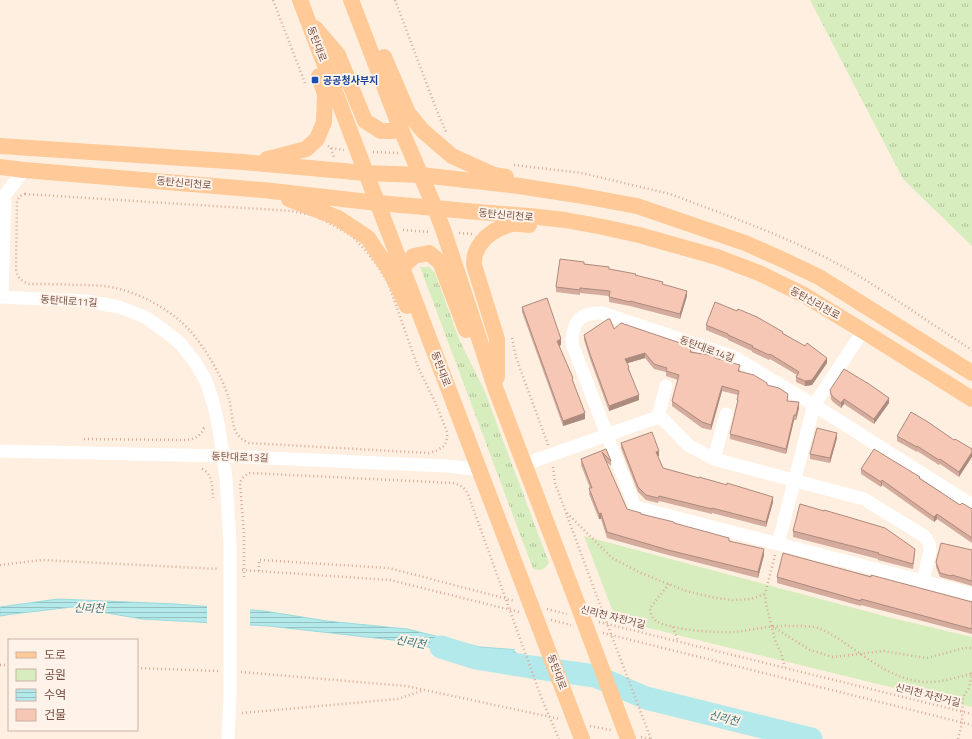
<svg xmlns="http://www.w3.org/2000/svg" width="972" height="739" font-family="'Titillium Web','Noto Sans KR',sans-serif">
	<defs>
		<pattern id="grass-tufts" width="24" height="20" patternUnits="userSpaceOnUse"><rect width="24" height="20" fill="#d7edbe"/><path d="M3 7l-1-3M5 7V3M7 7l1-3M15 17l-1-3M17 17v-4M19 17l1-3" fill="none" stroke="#b3c29c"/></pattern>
		<pattern id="water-rules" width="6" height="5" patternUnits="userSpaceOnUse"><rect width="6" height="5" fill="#b3e9ea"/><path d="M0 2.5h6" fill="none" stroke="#96bfbf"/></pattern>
	</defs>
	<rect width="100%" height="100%" fill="#feefe0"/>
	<path fill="url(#grass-tufts)" d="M810 0H972V246L903 179Z
		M420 267H429L435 273 459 339 485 392 549 563C544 570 541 571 533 569Z"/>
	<path fill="#d7edbe" d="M584 536 888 617 972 637V707L616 620Z"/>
	<path fill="url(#water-rules)" stroke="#98dbdc" d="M58 599 175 604 264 611 327 621 407 629 480 647 573 654 575 665 476 658 402 641 269 626 142 619 72 607 13 614 0 616V607Z"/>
	<path fill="#feefe0" d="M207 604 250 608V627L207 625Z
		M514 648 573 652 575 653 577 665 575 667 520 663Z"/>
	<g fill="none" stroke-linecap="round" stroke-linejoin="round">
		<path stroke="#b3e9ea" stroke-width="23" d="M441 647 476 658 531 667 595 676 646 698 811 739"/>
		<path stroke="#dbaa98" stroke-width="2.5" stroke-dasharray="1 3" stroke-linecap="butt" d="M273 0 305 83
			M395 0 437 111 446 132
			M328 146 331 148 344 150
			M331 148 334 157
			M373 152 398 153
			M514 165 582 173 670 194C731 217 792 238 849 270 891 295 931 324 972 350
			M25 194 292 211 316 216 351 235 366 251 377 265 388 283 418 367 436 404 447 432C448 446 442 449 429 453L249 443C229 435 234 417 229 399 222 375 199 336 179 320 160 304 136 292 111 287 99 285 87 285 75 285 60 284 44 284 29 284 21 281 17 277 16 269L17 201 20 196Z
			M403 230 430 232
			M459 233 472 234
			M512 338 516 357 548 445
			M84 439 186 440C195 439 201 436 204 428H206
			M553 467 555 483 600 605 651 739
			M202 469C213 474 212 487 213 498
			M567 513 612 558 641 573 686 591 716 598 733 600 751 599 765 594
			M775 555 765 594 766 604 775 640 781 653 785 667
			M0 565 42 560 219 569
			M242 570 390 580 519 612
			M259 571V560L389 568 515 601
			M244 577V535L240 483C242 477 246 475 250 473L453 483C460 485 464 487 468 494L541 697 559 739
			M669 584 650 608C650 613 652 618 656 621 671 630 716 633 734 632 753 630 771 625 791 626 798 626 807 626 815 627 828 631 839 639 849 646 873 662 895 680 925 682 941 683 956 677 972 674
			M547 609 567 614
			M551 620 571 625
			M599 622 972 714
			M772 626 810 650 833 657 883 651 927 658 964 648H972
			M673 627 678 641
			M603 633 972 725
			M0 665H9
			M137 668 218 671
			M241 672 406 686 560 719
			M242 713 398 699 424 690
			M590 726 611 730
			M641 737 650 739
			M958 739 962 723 963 697 969 688 972 672"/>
		<path stroke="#fff" stroke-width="13" d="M0 297 87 301 119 307 145 317 162 329 180 343 195 362 206 381 214 406 219 428 226 479 230 544V696L228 739
			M2 297 5 195 24 170
			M658 417 666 386
			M0 451 223 456 448 466 480 470
			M714 459 726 414
			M525 464 658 417 665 421 688 445 714 459 864 499 924 536 929 543 930 551 923 581
			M972 505 814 405 734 357 602 313C580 312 572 322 572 344L635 507 972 594
			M778 544 814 405 863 331"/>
		<path stroke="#ffca97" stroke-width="16" d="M300 0 582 739
			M351 0 399 125 435 208 444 232 496 390 576 600 628 739
			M315 28 338 55 365 121 381 131H393L399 125
			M384 57 408 113 423 131 452 156 494 175 506 177
			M0 146 243 162 366 173 421 175 519 186 577 195 637 206 745 243 779 258 819 277 972 373
			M267 159 276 157 306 149 317 139 324 122 325 94 319 76
			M0 167 24 170 263 190 378 203 435 208 466 211 529 216 565 220 603 227 639 235 717 257 759 273 804 295 863 331 972 399
			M289 199 338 218 368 238 390 271 407 306
			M402 267 414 256 429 253 440 262 466 330
			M497 377V339L474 265C474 261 474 256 476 252 482 237 497 227 513 224 518 223 524 225 529 225"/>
	</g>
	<path fill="#d4ab9c" d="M584 264 635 275 663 284 687 296 680 319 630 306 609 302V296L580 293V295L556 292V287Z
		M522 307 561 345 559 346 573 383 585 419 563 426 522 312Z
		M706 325 783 333 827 363 812 385 805 386 796 382V377L797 375 770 359 769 360 752 352V351L728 340V339L706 330Z
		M614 329 715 358 740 370 739 372 767 385 788 399 787 401 799 408 796 420H794L786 454 730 439V434L737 404 738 395 722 391 711 430 702 428 672 406V401L678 380 666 376V372L654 369 645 358 627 363 639 400 609 411 590 359 584 340V335Z
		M830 390 889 403 874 424 844 404 841 408 833 402 831 399Z
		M897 436 972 449 959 477 940 464 939 465 917 451V452L897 441Z
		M837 438 830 463 810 459V454Z
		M621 443 659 456H658L663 468 773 502 766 527 712 513V514L659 501 658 503 646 500 638 492 621 448Z
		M606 449 611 461V466L606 462 627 509 641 514 674 523 729 541 764 555 758 578 668 555 607 538 601 519H599L589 494 590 488 581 465V459Z
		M861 469 920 478 960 505 972 509V543L937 519 934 522 882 485 881 487 861 474Z
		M793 531 915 554 913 569 878 560V559L793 537Z
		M972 550V586L952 580H951L940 577 936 567V562Z
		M842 569 972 602V634L861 605V606L777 583V577Z"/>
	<path fill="#ac8b7f" d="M687 291V296L680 319V314Z
		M561 339V345L557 347V341Z
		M645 353V358L625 364V359Z
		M827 358V363L812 385 805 386V381Z
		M722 386V391L711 430V425Z
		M639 395V400L609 411V406Z
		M889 398V403L874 424V419Z
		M844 399V404L841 408V403Z
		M799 402V408L796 420V415Z
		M585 413V419L563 426V421Z
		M794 415V420L786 454V449Z
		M837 433V438L830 463V458Z
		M659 451V456L656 457V452Z
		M972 452V457L959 477V472Z
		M882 480V485L881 487V482Z
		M773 497V502L766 527V522Z
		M601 513V519H599V514Z
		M937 514V519L934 522V517Z
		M764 549V555L758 578V572Z"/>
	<path fill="#f6c7b5" stroke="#ac8b7f" d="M560 259 584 262V264L609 267V269L636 274 635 275 663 282 662 284 687 291 680 314 630 301V302L609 297 610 291 580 288V290L556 287Z
		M547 298 561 339 557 341 573 378 572 379 585 413 563 421 522 307Z
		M715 302 737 311 738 309 757 317 783 332 782 333 805 346 807 343 827 358 812 380 805 381 796 377 799 372 770 354 769 355 752 347 753 346 728 335V334L706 325Z
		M608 319H610L614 329 621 323 692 347 690 352 715 356V358L740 365 738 371 754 375 767 383V385L779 388 788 394 787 401 799 402 796 415H794L786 449 730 434 738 400H737L739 391 722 386 711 425 702 422 672 401 679 375 666 371 667 368 654 364 645 353 625 359 629 367 628 368 639 395 609 406 590 354 584 335Z
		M844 369 869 384 889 398 874 419 844 399 841 403 833 397 831 394 830 390Z
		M911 412 928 422 954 440 955 439 972 449V452L959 472 940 459 939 460 917 446V447L897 436Z
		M817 428 837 433 830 458 810 454Z
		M652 432 659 451 656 452 663 468 699 478V477L727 485V483L773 497 766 522 712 508V509L659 496 658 498 646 495 638 487 621 443Z
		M606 449 611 461 602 452 627 509 641 513V514L674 522V523L729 538V541L764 549 758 572 668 550 607 532 601 513 599 514 589 488H592L581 459Z
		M874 449 920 477 919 478 960 505 962 503 972 509V538L937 514 934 517 882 480 881 482 861 469Z
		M800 504 824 511V510L848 517 885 528 915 549 913 564 878 554 879 553 793 531Z
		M941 543 972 550V581L952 575 951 576 940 573 936 562Z
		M783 553 842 569 871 577V575L972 602V629L861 599V601L777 577Z"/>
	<rect fill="#1a4fb4" stroke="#fff3e9" stroke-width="1.5" x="311" y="76" width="8" height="8" rx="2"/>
	<g text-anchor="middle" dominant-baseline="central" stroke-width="4" stroke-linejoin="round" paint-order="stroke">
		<g font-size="10" fill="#785045" stroke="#fff3e9">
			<text transform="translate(317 44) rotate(69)">동탄대로</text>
			<text transform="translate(184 183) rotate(5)">동탄신리천로</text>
			<text transform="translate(506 215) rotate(5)">동탄신리천로</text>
			<text transform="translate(69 301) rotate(4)">동탄대로11길</text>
			<text transform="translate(815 303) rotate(29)">동탄신리천로</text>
			<text transform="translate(707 349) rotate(20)">동탄대로14길</text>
			<text transform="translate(441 369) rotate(69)">동탄대로</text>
			<text transform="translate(240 457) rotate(2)">동탄대로13길</text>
			<text transform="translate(613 617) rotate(14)">신리천 자전거길</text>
			<text transform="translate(557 672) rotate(69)">동탄대로</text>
			<text transform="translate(928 695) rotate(14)">신리천 자전거길</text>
		</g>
		<g font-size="10" font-weight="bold" fill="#164399" stroke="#fff3e9" text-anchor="start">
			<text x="323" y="80">공공청사부지</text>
		</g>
		<g font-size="11" font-style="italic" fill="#357578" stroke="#fff3e9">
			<text transform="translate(89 608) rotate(1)">신리천</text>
			<text transform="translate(411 642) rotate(9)">신리천</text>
			<text transform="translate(724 718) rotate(14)">신리천</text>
		</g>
	</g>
	<rect x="8" y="639" width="130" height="92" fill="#fff3e9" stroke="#c9b2a7"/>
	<rect x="16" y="652" width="20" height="6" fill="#ffca97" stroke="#c9b2a7"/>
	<text x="44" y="659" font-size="12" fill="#785045">도로</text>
	<rect x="16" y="669" width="20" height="12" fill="#d7edbe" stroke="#c9b2a7"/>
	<text x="44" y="679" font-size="12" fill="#785045">공원</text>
	<rect x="16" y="689" width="20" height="12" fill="url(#water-rules)" stroke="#c9b2a7"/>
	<text x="44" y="699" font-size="12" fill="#785045">수역</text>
	<rect x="16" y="709" width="20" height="12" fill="#f6c7b5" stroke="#c9b2a7"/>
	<text x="44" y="719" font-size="12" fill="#785045">건물</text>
</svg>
